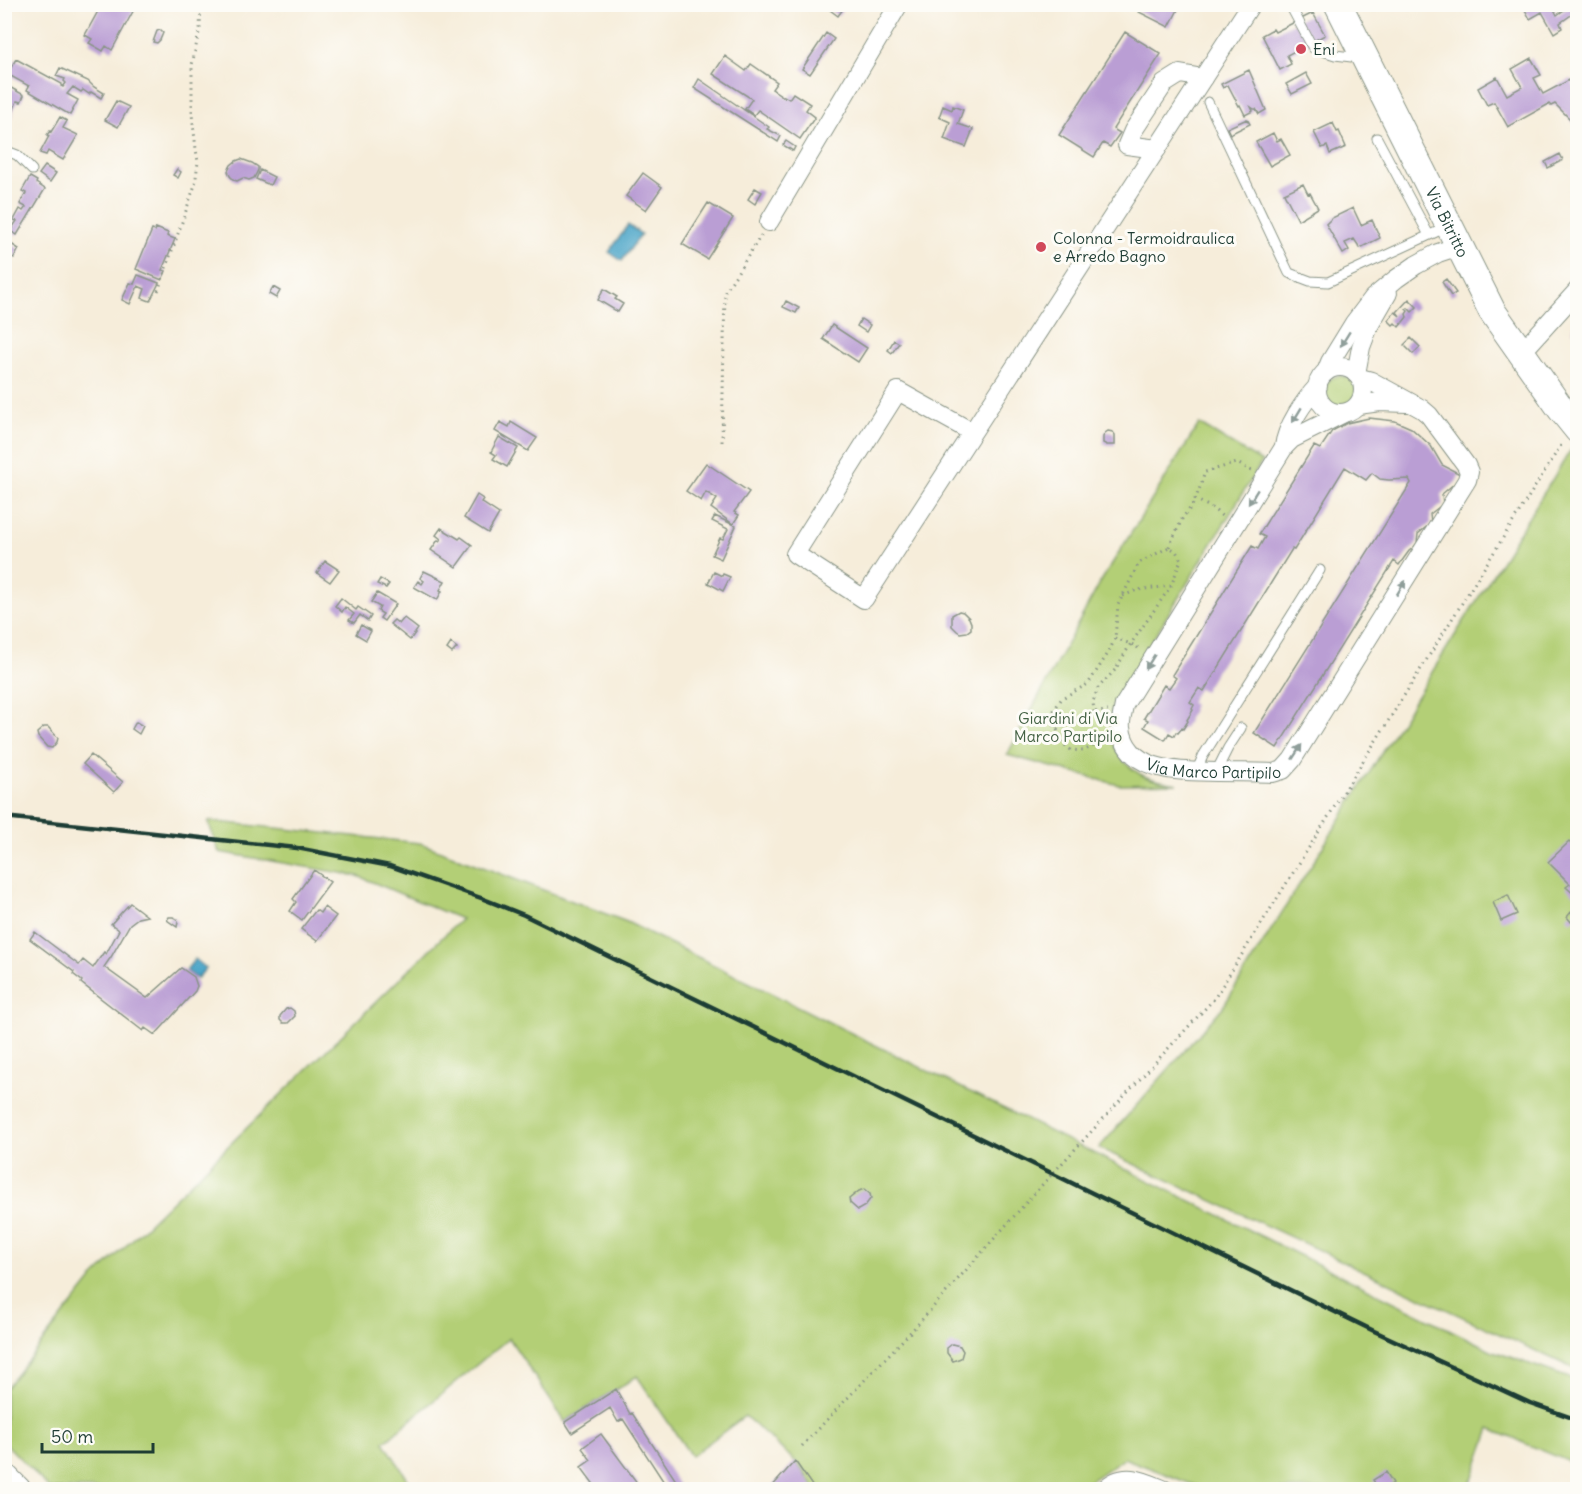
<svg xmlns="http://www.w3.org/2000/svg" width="1582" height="1494" font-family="Delius,sans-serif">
	<rect width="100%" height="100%" fill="#fdfcf7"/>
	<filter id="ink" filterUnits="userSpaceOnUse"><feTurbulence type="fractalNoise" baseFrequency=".0167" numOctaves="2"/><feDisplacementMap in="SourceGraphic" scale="12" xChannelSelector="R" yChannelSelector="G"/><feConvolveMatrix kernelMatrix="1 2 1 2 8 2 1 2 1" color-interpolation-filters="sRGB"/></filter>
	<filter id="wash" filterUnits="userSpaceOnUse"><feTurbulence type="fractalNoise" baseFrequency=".008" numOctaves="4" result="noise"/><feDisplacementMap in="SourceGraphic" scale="24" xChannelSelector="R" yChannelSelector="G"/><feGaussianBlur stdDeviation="1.35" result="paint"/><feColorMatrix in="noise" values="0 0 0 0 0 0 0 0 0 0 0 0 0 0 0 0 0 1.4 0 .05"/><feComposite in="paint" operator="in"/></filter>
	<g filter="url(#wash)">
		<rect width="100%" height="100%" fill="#f6edda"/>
		<path fill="#b3cf76" stroke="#698655" stroke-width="1.5" d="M1324 392a16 16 0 1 1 32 0a16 16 0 1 1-32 0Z
			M1199 424 1262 462 1113 704C1104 732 1115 759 1140 774 1151 781 1166 782 1178 784L1119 785 1007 755 1100 583Z
			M1570 451 1578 460 1577 1370 1099 1148 1223 1007Z
			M208 821 420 843 627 922 1493 1351 1578 1381 1577 1465 1490 1429 1468 1490 1204 1489 1124 1458 1078 1489H816L795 1461 745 1416 691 1456 637 1376 565 1422 509 1338 384 1442 414 1489H50L5 1443V1389L94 1277 461 919 358 876 219 852Z"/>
		<path fill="#4ba5c8" stroke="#35717e" stroke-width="1.5" d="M628 225 641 234 622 261 609 252Z
			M195 959 206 968 197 979 186 970Z"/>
		<g id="blocks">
			<path fill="#ba9ed4" d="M102 4H137L112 50 106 46 103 51 89 43 92 39 85 35Z
				M822 4H836L843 9 838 16Z
				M1143 4H1181L1169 27 1139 12Z
				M1522 4H1551L1557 15 1573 4H1578V10L1560 23 1562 28 1554 33 1542 12 1530 19Z
				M1313 13 1325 35 1287 55 1291 64 1280 70 1262 35 1273 29 1275 32Z
				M160 30 163 33 160 40 157 43 153 42 157 31Z
				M1125 32 1161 54 1113 129 1120 133 1110 147 1103 143 1094 157 1059 135Z
				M826 33 834 39 810 74 802 69Z
				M725 56 746 71 751 64 777 82 772 89 784 97V96L789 99 793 93 810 104 806 110 815 117 800 139 758 110 754 115 745 109 752 99 713 74Z
				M1531 58 1541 75 1534 78 1543 94 1571 79 1575 88 1578 86V127L1555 104 1551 106 1549 104 1508 127 1494 102 1487 105 1478 88 1497 77 1507 95 1522 87 1512 69Z
				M16 59 62 84 61 86 63 87 66 83 64 81 65 79 56 76 60 68 88 81 94 87 104 93 101 98 91 92 89 94 83 90 81 92 73 87 67 94 78 100 70 115 27 90 29 86 7 74Z
				M1249 70 1266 110 1259 114 1256 109H1254L1251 107 1253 111 1245 115 1240 105 1239 106 1228 85 1223 88 1221 84Z
				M1306 73 1312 84 1292 94 1286 84Z
				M699 79 769 127 767 129 781 136 778 142 694 88Z
				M4 84 24 95 21 102 17 101 5 134Z
				M116 101 129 107 118 127 105 120Z
				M943 106 952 110 953 106 963 110 958 124 973 129 966 147 944 139 950 122 939 117Z
				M60 117 67 121 63 128 78 135 63 160 48 151 46 155 40 153 49 136 47 135 50 131 51 132Z
				M1247 119 1250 124 1230 134 1227 128Z
				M1333 123 1337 132 1339 131 1346 147 1330 154 1327 146 1322 148 1314 132Z
				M1273 133 1277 141 1281 139 1290 155 1270 166 1256 142Z
				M786 141 795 147 793 151 783 145Z
				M1560 154 1563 160 1548 168 1545 162Z
				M241 159 252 163 258 167V170L254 178 249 180 243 178 237 181 234 180 230 176 228 171 231 165 236 161Z
				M45 166 56 173 50 182 39 174Z
				M177 169 181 172 178 178 173 175Z
				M260 170 274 177 270 185 256 179Z
				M643 173 662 187 646 210 626 196Z
				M30 177 37 181 36 183 45 189 17 235 10 231 17 221 14 220 20 209 23 211 26 207 20 204 26 193 22 191Z
				M1303 184 1308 194 1310 193 1318 208 1298 220 1284 193Z
				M755 188 762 192 755 204 748 199Z
				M708 203 733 218 707 259 682 244Z
				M1353 208 1361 225 1372 220 1380 238 1360 248 1354 239 1345 243 1349 250 1343 254 1326 224 1332 218Z
				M156 228 168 233 167 236 175 239 162 270 166 271 162 280 136 269 152 230 155 231Z
				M8 242 19 249 14 258 8 254 11 250 6 246Z
				M138 275 159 283 150 301 142 298 145 289 138 286 130 304 122 300 130 283 134 284Z
				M1446 279 1456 293 1451 296 1442 282Z
				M273 287 280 291 276 298 269 294Z
				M604 289 617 297 615 299 623 304 618 312 598 300Z
				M1409 299 1417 307 1412 312 1408 308 1406 309 1408 311 1406 314 1407 317 1399 327 1395 323 1393 325 1388 320 1395 312 1400 316 1397 312Z
				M786 301 799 308 796 313 783 307Z
				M861 319 870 325 866 332 857 326Z
				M1578 322V335L1572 330 1574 329 1572 327Z
				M832 325 867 348 858 362 823 339Z
				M1411 338 1420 347 1413 354 1404 345Z
				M894 340 899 343 892 353 888 350Z
				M1369 418 1395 421 1411 428 1431 446 1442 465 1460 474 1456 482 1442 494 1443 504 1430 514 1431 523 1418 534 1417 543 1414 547 1409 551 1399 565 1394 561 1277 748 1254 733 1411 483 1409 479 1389 480 1380 479 1372 473 1366 480 1345 467 1294 550 1292 549 1204 691 1199 688 1190 702 1194 705 1192 709 1193 710 1187 720 1188 721 1183 729 1182 728 1178 733 1176 732 1174 736 1169 733 1165 740 1144 727 1148 720 1144 718 1164 685 1169 688 1176 678 1172 675 1252 546 1258 549 1265 537 1259 534 1314 446 1320 449 1332 431 1347 423Z
				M500 422 509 427 511 422 537 438 528 451 495 431Z
				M1108 431 1113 432 1115 435V445H1107L1103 443V437L1105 433Z
				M499 437 518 448 507 467 493 459 496 455 491 452Z
				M706 463 749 492 734 512 739 515 733 524 711 508 717 499 706 492 701 501 686 491Z
				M477 495 483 499 481 502 499 514 488 533 464 518Z
				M715 516 736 526 721 559 712 555 720 538 723 539 728 529 712 521Z
				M441 528 459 539 461 537 472 545 456 567 431 550 438 540 439 541 441 539 436 535Z
				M325 561 339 570 330 582 317 573Z
				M424 571 445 581 440 590 442 591 437 600 414 587 418 581 422 584 424 581 420 578Z
				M714 572 722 576 723 574 730 577 723 591 708 583Z
				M380 579 389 584 386 588 377 584Z
				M377 593 396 604 384 621 380 618 383 614 378 611 380 607 371 602Z
				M341 598 356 610 358 607 371 616 368 621 360 615 354 623 349 620 354 614 345 607 342 612 335 606Z
				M959 611 963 612 969 618 971 623V629L967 632 960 633 957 631 952 626V615Z
				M404 618 418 629 410 640 390 624 394 620 399 624Z
				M361 625 371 631 366 640 356 634Z
				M451 643 457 648 452 653 447 649Z
				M136 722 143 726 139 734 132 729Z
				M44 727H48L58 738 57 742 52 748 47 747 38 737 37 733Z
				M91 755 123 782 114 792 83 764Z
				M1569 842 1576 848 1578 847V898L1566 887 1570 884 1548 862Z
				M314 870 330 882 302 920 290 911 296 902 293 899Z
				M1508 895 1517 914 1501 921 1493 902Z
				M130 903 147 916 138 918 130 924 111 957 104 967 147 998 181 968 194 977 197 986 195 991 155 1035 145 1028 143 1031 81 983 82 981 73 974 74 972 30 939 35 932 79 965 83 960 93 968 104 952 106 954 119 930 111 924Z
				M324 907 336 916 317 941 301 929 316 910 320 913Z
				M1571 912 1576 917 1571 922 1567 917Z
				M169 917H173L177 919 178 922 177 927 167 920Z
				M290 1008 294 1011 295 1016 288 1023H283L280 1020V1016L286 1009Z
				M864 1189 870 1194 871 1198 865 1206 858 1210 850 1203 849 1199 859 1191Z
				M952 1344 960 1346 963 1351 961 1358 953 1361 947 1353V1348Z
				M616 1389 630 1414 632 1413 682 1490H669L623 1419 618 1422 610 1408 572 1433 565 1422Z
				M601 1434 638 1484 632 1488 633 1490H612L610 1486 605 1490H598L581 1467 591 1460 582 1448Z
				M795 1461 815 1490H808L807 1488 805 1490H769Z
				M1386 1472 1393 1483 1384 1490H1379L1373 1480Z"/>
		</g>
	</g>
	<g filter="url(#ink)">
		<use href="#blocks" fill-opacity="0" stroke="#8a9587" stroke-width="1.5"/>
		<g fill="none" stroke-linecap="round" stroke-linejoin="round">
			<defs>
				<path id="lane" d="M1292 4 1291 7 1313 48 1335 55 1360 58
					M1208 102 1289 273 1310 281 1328 282 1447 227
					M1377 138 1429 235
					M4 150 17 155 32 170
					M1196 772 1203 756 1320 570
					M1216 772 1228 748 1241 728"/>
				<g id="street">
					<path d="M1157 149 1127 145 1133 131 1164 84 1180 74 1203 78"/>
					<path d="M769 222 899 4"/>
					<path d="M1522 352 1578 290"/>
					<circle cx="1340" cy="390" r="23"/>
					<path d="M1326 372 1330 362 1354 323 1373 298 1396 279 1416 265 1438 253 1459 246"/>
					<path d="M1356 374 1361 347 1369 326 1388 293"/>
					<path d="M1358 405 1380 402 1407 403"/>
					<path id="s1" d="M1342 414 1292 439 1284 447 1124 705C1123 712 1120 721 1121 728 1127 774 1182 771 1217 772 1236 772 1254 772 1273 773L1283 770 1292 760 1467 480 1469 472 1466 465 1429 415 1422 409 1371 381 1360 378"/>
					<path d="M972 432 898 391 795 554 864 599 1251 4"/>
					<path d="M1284 447C1286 427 1304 401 1318 386"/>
					<path d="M1104 1490C1123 1470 1144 1481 1165 1490"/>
				</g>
				<path id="secondary" d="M4 1476 18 1490"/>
				<g id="primary">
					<path id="s2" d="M1338 4 1492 311 1561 409 1578 430"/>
				</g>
			</defs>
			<use href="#lane" stroke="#8a9587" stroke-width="11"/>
			<use href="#street" stroke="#8a9587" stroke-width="20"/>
			<use href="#secondary" stroke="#8a9587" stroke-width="28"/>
			<use href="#primary" stroke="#8a9587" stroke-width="29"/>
			<path stroke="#8a9587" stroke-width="3" stroke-dasharray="1.5 4.5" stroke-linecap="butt" d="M158 291 195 185 198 162 196 149 192 114V65L200 28 201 4
				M722 442 725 292 762 234
				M1195 499 1212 508 1223 517
				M1169 547 1183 517 1192 506 1199 490 1205 472 1237 463 1252 471
				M1123 596 1137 590 1171 586
				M1115 638 1136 646 1140 650
				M1094 712 1093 702 1098 688 1115 670 1130 645 1171 586 1181 560 1176 551 1169 547 1139 563 1118 605 1115 638 1109 652 1088 684 1062 698 1049 718 1057 729 1062 743 1071 750 1083 751 1107 740
				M1057 729 1094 712 1108 711
				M802 1446 918 1324 1041 1186 1214 999 1563 442"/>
			<use href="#lane" stroke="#fff" stroke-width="9"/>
			<use href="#street" stroke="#fff" stroke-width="18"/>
			<use href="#secondary" stroke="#fff" stroke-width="26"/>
			<use href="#primary" stroke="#fff" stroke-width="27"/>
			<path stroke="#1f3d34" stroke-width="4.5" d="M4 817 297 848 390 866 481 898 524 915 612 958 1374 1331 1530 1403 1578 1420"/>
		</g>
		<defs><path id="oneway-solid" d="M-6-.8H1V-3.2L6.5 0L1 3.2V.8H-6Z" transform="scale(1.5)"/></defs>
		<g fill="#8f9e9a">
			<use href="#oneway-solid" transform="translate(1345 339) rotate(122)"/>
			<use href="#oneway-solid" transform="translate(1297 415) rotate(121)"/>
			<use href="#oneway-solid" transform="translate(1253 497) rotate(122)"/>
			<use href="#oneway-solid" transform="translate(1401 588) rotate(-58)"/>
			<use href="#oneway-solid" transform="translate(1150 662) rotate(122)"/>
			<use href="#oneway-solid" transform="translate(1297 752) rotate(-57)"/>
		</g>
	</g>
	<g fill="#d1495b" stroke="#fdfcf7" stroke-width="2">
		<circle cx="1301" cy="49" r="6"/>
		<circle cx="1041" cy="247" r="6"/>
	</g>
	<g text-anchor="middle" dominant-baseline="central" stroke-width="6" stroke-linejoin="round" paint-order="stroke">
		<g font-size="16" fill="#1f3d34" stroke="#fdfcf7" text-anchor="start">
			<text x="1313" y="49">Eni</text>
			<text x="1053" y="238">Colonna - Termoidraulica<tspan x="1053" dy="18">e Arredo Bagno</tspan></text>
		</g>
		<g font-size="16" fill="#1f3d34" stroke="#fdfcf7">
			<text stroke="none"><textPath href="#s2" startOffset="244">Via Bitritto</textPath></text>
			<text stroke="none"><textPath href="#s1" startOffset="507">Via Marco Partipilo</textPath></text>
		</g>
		<g font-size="16" fill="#446244" stroke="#fdfcf7">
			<text x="1068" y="718">Giardini di Via<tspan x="1068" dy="18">Marco Partipilo</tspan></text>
		</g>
	</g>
	<rect width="1582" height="1494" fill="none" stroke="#fdfcf7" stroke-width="24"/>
	<path d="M42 1443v9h111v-9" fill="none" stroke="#1f3d34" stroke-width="3"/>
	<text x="51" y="1443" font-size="18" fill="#1f3d34" stroke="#fdfcf7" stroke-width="4.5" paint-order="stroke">50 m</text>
</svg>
